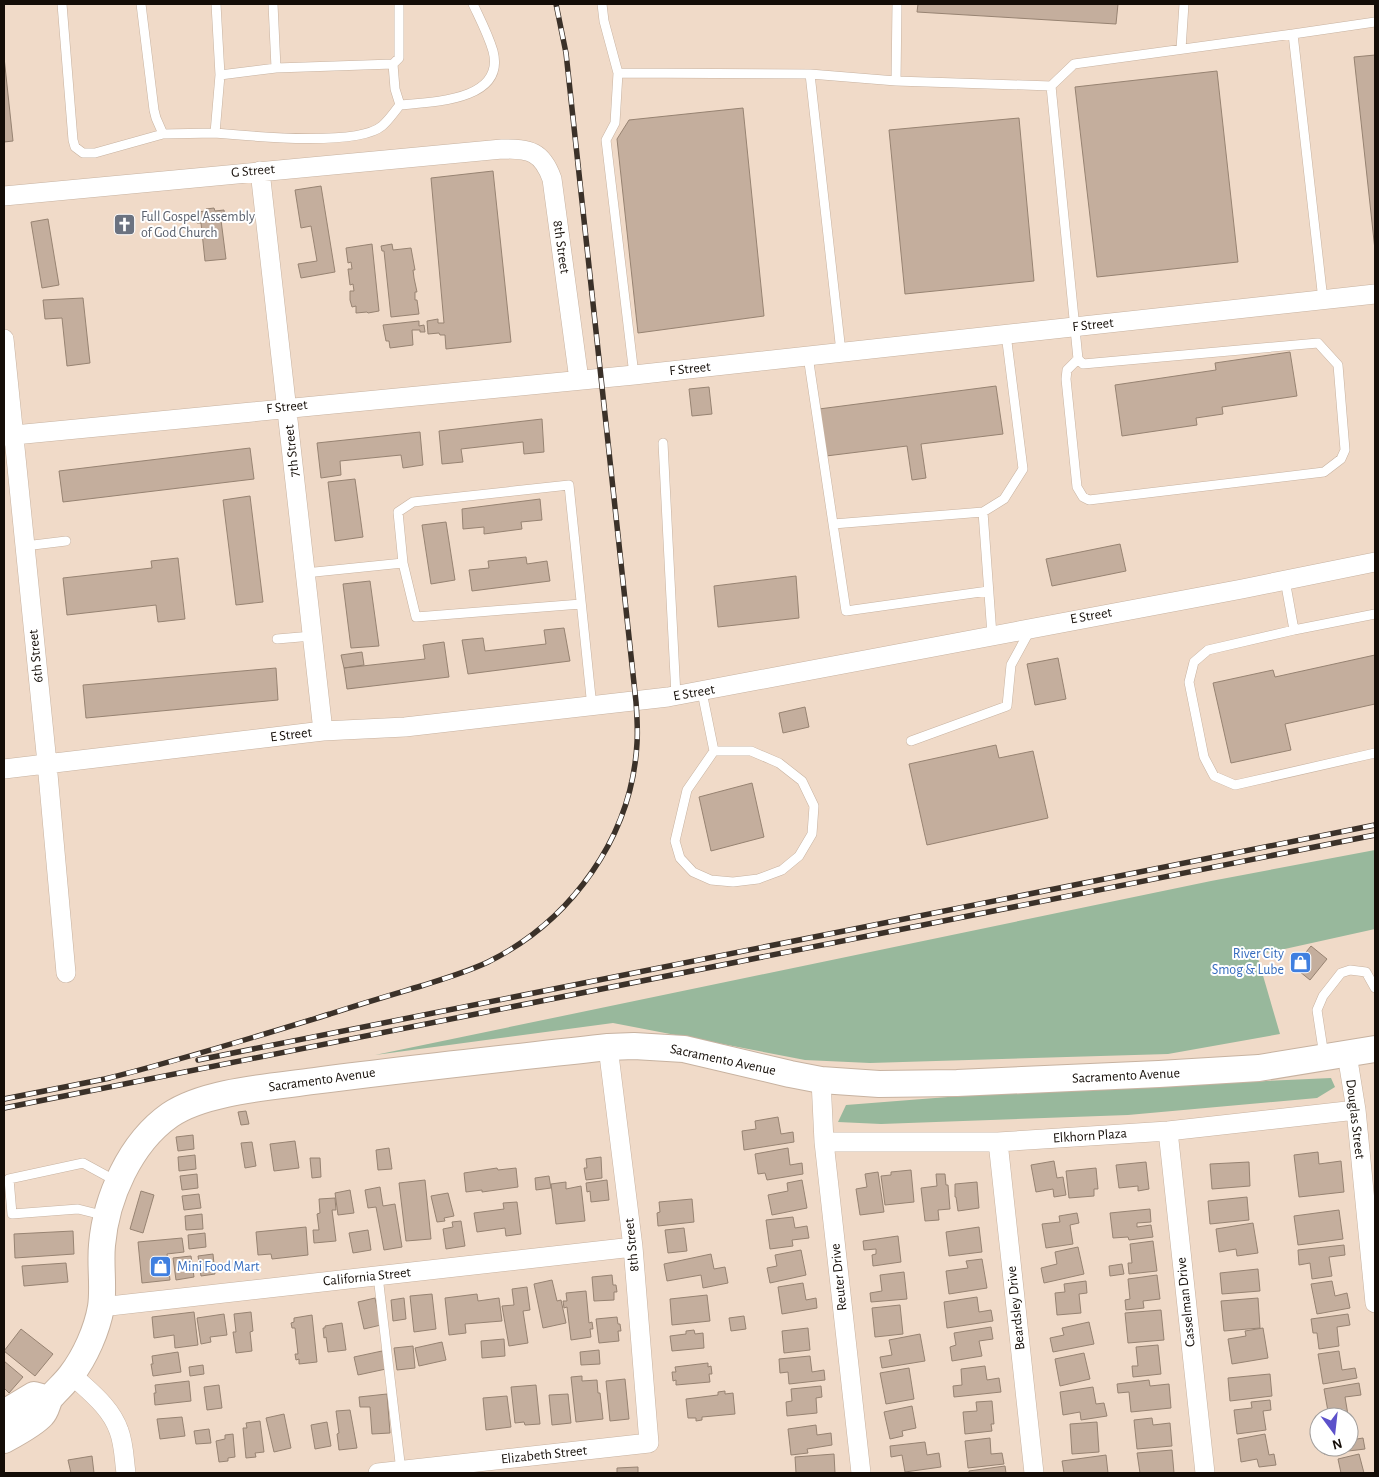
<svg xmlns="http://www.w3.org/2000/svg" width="1379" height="1477" font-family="'Alegreya Sans',sans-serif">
	<rect width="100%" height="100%" fill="#f0dac8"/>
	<path fill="#98b89c" d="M1375 850V929L1257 955 1280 1034 1168 1054 870 1063 805 1060 613 1023 375 1055 1211 881Z
		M1331 1078 1335 1087 1317 1098 1128 1115 881 1124 838 1122 846 1105 986 1094Z"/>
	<path fill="#c4ae9d" stroke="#978372" d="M918 4H1118L1116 24 917 12Z
		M1375 55V250L1354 57Z
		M4 57 13 141 4 142Z
		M1217 71 1238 262 1097 277 1075 87Z
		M743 108 764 316 638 333 617 139 629 120Z
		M1019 118 1034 281 905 294 889 130Z
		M493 171 511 342 446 349 445 335H440L439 333 428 334 427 321 438 319V323H444L431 178Z
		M321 186 335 272 301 278 298 264 317 261 311 226 301 228 295 190Z
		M214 208 215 211 224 210 225 220H221L226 259 205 261 201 223H197L196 212 206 211V209Z
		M48 219 59 285 42 288 31 222Z
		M372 244 379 311 368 313 367 312 356 313V306L352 307 350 300V291H354L353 284 350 285 348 269H352L351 262 348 263 346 248Z
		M392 244 393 250 411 248 415 270H413L414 278 417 292H415V300H417L419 314 391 317 384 251H382L381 246Z
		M83 298 90 363 67 366 62 318 45 319 43 300Z
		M419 321V326L424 325 425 332H420V330H412L413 345 390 348 389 341H386L383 325Z
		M1290 352 1297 396 1222 407 1223 414 1196 418 1197 425 1122 436 1115 385 1216 370 1215 363Z
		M996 386 1003 434 921 444 926 478 912 480 907 446 826 456 819 409Z
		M709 387 712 414 692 416 689 389Z
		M542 419 544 452 524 454 523 442 461 449 463 462 442 464 439 431Z
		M420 432 423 465 403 468 401 455 340 461 341 475 321 478 317 443Z
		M250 448 254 479 63 502 59 471Z
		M355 479 363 537 335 541 328 482Z
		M250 496 263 602 236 605 223 500Z
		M540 499 542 520 521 522 522 529 484 534V527L463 529 462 509Z
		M446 522 455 580 431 584 422 525Z
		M1120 544 1126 571 1052 586 1046 559Z
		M526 557 527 564 547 561 550 581 472 591 469 570 489 568 488 561Z
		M178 558 185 619 158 622 156 605 67 615 63 578 152 568 151 561Z
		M796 576 799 618 718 627 714 586Z
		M370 581 379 646 351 648 343 584Z
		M564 628 570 661 468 674 462 640 483 638 485 651 546 644 544 630Z
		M444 642 449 677 347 689 344 668 425 659 423 645Z
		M362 652 364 665 344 668 341 655Z
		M1375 655V704L1285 724 1291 750 1231 763 1213 683 1273 670 1275 677Z
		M1058 658 1066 699 1035 705 1027 664Z
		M276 668 278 700 86 718 83 685Z
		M805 707 809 727 783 733 779 713Z
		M996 745 999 758 1033 751 1048 818 927 845 909 764Z
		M752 783 764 837 711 851 699 797Z
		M1311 946 1327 959 1310 980 1294 967Z
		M246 1111 249 1124 241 1125 238 1112Z
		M778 1117 781 1134 793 1132 794 1142 744 1150 742 1131 756 1129 755 1121Z
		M193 1135 194 1149 178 1151 176 1137Z
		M295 1141 299 1168 274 1171 270 1144Z
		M252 1142 256 1166 245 1168 241 1143Z
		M389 1148 392 1169 378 1170 376 1150Z
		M788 1148 790 1165 802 1163 803 1174 767 1180 765 1173 758 1174 755 1154Z
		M1318 1152 1319 1164 1341 1161 1344 1192 1299 1197 1294 1155Z
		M195 1155 196 1169 179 1171 178 1157Z
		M601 1157 602 1178 586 1180 584 1168H587L586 1159Z
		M310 1158H320L321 1177 312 1178Z
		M1054 1161 1057 1178 1063 1177 1066 1195 1054 1197 1053 1189 1036 1192 1031 1165Z
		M1146 1162 1149 1189 1138 1191V1186L1119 1188 1116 1165Z
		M1249 1162 1250 1186 1212 1189 1210 1164Z
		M497 1168 498 1170 516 1168 518 1187 482 1192V1190L466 1192 464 1173Z
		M1096 1168 1098 1189H1094V1196L1069 1198 1066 1171Z
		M911 1170 914 1202 885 1205 881 1176 891 1175V1172Z
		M878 1172 884 1212 860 1215 856 1189 867 1187 865 1174Z
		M197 1174 198 1188 182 1190 180 1176Z
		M936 1174H945L946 1185H948L950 1209 938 1210 939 1220 925 1221 921 1188 937 1186Z
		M549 1176 551 1188 536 1190 535 1178Z
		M425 1180 431 1239 406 1241 399 1183Z
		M607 1180 609 1200 591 1202 590 1191 587 1192 586 1183Z
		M802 1180 807 1208 772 1215 768 1195 788 1191 787 1183Z
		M566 1182V1189L581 1186 585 1221 556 1224 551 1184Z
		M977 1182 979 1208 958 1211 956 1197H955V1184Z
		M380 1187 383 1206 395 1204 402 1247 384 1250 376 1207 368 1208 365 1190Z
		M350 1190 354 1213 338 1215 335 1193Z
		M141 1191 154 1195 143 1233 130 1229Z
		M448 1193 454 1216 444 1218 445 1221 437 1222 431 1196Z
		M199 1194 201 1208 184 1210 182 1196Z
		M1247 1197 1249 1220 1210 1224 1208 1201Z
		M335 1198 336 1210H332L336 1241 314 1243 313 1230H319L317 1214 320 1213 319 1199Z
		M692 1199 694 1222 658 1226 657 1213 660 1212 659 1202Z
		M517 1202 521 1234 506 1236 505 1228 477 1232 474 1213 504 1209 503 1203Z
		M1150 1209 1151 1222 1137 1223V1227L1151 1225 1153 1237 1129 1240 1128 1237 1113 1238 1110 1213Z
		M1339 1210 1343 1239 1298 1245 1294 1216Z
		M1077 1213 1079 1223 1070 1225 1073 1244 1046 1248 1042 1224 1060 1222 1059 1216Z
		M202 1214 203 1229 186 1230 185 1216Z
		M793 1217 795 1228 807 1226 809 1238 792 1240 793 1246 770 1249 766 1220Z
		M461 1221 465 1246 446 1249 443 1229 453 1227 452 1222Z
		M1253 1223 1258 1253 1237 1256 1236 1249 1219 1252 1216 1229Z
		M306 1227 308 1255 272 1259 271 1254 258 1255 256 1232Z
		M979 1227 982 1252 949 1256 946 1232Z
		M684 1228 687 1251 668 1253 665 1230Z
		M368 1230 371 1250 353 1253 349 1233Z
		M73 1231 74 1254 15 1258 14 1234Z
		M205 1233 206 1247 189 1249 188 1235Z
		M898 1236 901 1262 873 1266 872 1255 876 1254V1249L864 1250 863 1241Z
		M182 1238 184 1252 167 1254 170 1280 142 1283 138 1242Z
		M1153 1241 1157 1271 1129 1274 1128 1263H1132L1130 1244Z
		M1344 1245 1345 1255 1329 1257 1332 1276 1312 1279 1310 1263 1299 1265 1298 1250Z
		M1078 1247 1084 1274 1044 1283 1041 1268 1057 1264 1055 1252Z
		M801 1250 806 1275 770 1283 767 1268 777 1266 775 1255Z
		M213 1254 215 1274 201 1276 198 1256Z
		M711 1254 714 1269 725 1267 728 1283 703 1288 701 1275 667 1281 664 1264Z
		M191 1256 194 1277 176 1280 173 1258Z
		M982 1259 987 1288 949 1294 946 1271 968 1268 966 1261Z
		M66 1263 68 1282 24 1286 22 1266Z
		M1122 1264 1124 1274 1110 1276 1109 1266Z
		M1258 1269 1260 1291 1222 1294 1220 1273Z
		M904 1272 907 1299 871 1302 870 1293 882 1291 880 1275Z
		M612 1275 613 1285H616L617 1292H614V1300L594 1301 592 1277Z
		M1157 1275 1160 1299 1143 1301 1144 1308 1126 1310 1125 1300 1130 1299 1128 1279Z
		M552 1280 557 1301 561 1300 566 1323 543 1328 534 1284Z
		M1086 1281 1087 1293 1079 1294 1081 1313 1057 1315 1055 1293 1065 1292 1064 1284Z
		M1332 1281 1335 1296 1347 1293 1350 1308 1317 1314 1311 1284Z
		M803 1283 806 1300 816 1298 817 1308 782 1314 778 1287Z
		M527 1287 530 1310 523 1311 528 1343 509 1346 502 1306 514 1305 512 1289Z
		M586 1291 589 1323 592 1322 593 1329H590L591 1337 571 1340 567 1307 564 1308 563 1301H567L566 1293Z
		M432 1294 436 1329 414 1332 410 1296Z
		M477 1294 478 1301 499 1298 502 1321 465 1324 466 1333 449 1335 445 1298Z
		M707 1295 710 1321 672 1325 670 1299Z
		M977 1297 979 1312 991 1310 993 1321 947 1328 944 1302Z
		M375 1298 381 1325 364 1329 358 1302Z
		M404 1298 406 1319 393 1321 391 1300Z
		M1258 1298 1260 1328 1224 1331 1221 1301Z
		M900 1305 903 1334 875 1337 872 1308Z
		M1161 1310 1164 1340 1128 1343 1125 1313Z
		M194 1312 198 1345 175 1348 174 1335 154 1338 152 1317Z
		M251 1312 253 1331 250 1332 252 1351 236 1353 233 1332H236L234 1314Z
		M224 1314 227 1335 210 1337 211 1342 201 1344 197 1318Z
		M1348 1314 1350 1325 1337 1327 1339 1346 1319 1349 1317 1333H1313L1311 1319Z
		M312 1315 317 1362 299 1364V1359L296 1360 295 1354H298L295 1328H292L291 1323 294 1322V1318Z
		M744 1316 746 1329 731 1331 729 1318Z
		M617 1317 618 1324H620L621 1331H618L619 1341 599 1343 596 1319Z
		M1089 1322 1094 1344 1053 1352 1050 1338 1064 1335 1062 1328Z
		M342 1323 346 1350 328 1352 326 1337 324 1338 323 1328H325V1326Z
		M991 1327 993 1339 979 1341 982 1356 952 1361 950 1347 956 1345 954 1333Z
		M808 1328 810 1350 784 1353 782 1331Z
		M1263 1328 1268 1358 1232 1364 1228 1339 1246 1336 1245 1331Z
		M21 1329 53 1354 35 1376 4 1351Z
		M694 1330 695 1334 703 1333 704 1348 672 1351 670 1336 686 1334V1331Z
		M920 1334 925 1361 882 1368 880 1357 892 1355 889 1340Z
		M504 1339 505 1356 482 1358 481 1341Z
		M442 1342 446 1360 419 1366 415 1348Z
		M1158 1345 1161 1374 1133 1377 1132 1366H1138L1136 1347Z
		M413 1346 415 1368 397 1370 394 1348Z
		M599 1350 600 1364 581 1365 580 1352Z
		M382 1351 386 1369 358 1375 354 1357Z
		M1339 1351 1342 1370 1355 1368 1357 1378 1323 1384 1318 1354Z
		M178 1352 181 1372 153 1376 151 1364H153L152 1356Z
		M1084 1353 1090 1379 1060 1386 1055 1359Z
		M810 1356 812 1372 824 1370 825 1380 789 1384 788 1372 780 1373 779 1359Z
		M4 1361 23 1377 9 1393 4 1388Z
		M708 1363V1367L711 1366 712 1374H709L710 1382 676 1385V1380L673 1381 672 1372H676L675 1367Z
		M203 1365 204 1374 190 1376 189 1367Z
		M985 1366 987 1380 999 1378 1001 1392 954 1397 953 1386 962 1385 961 1369Z
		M909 1368 914 1399 886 1404 880 1373Z
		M1270 1374 1272 1396 1230 1401 1228 1378Z
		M582 1376V1381L597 1380 598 1393H600L603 1419 576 1422 571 1377Z
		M625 1379 629 1419 610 1421 606 1381Z
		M1149 1380 1150 1386 1169 1384 1171 1408 1131 1412 1129 1392 1118 1393 1117 1384Z
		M189 1381 191 1401 155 1405 154 1393H156L155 1385Z
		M1359 1383 1361 1395 1345 1397 1348 1415 1329 1417 1324 1389Z
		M219 1385 222 1408 207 1410 204 1387Z
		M536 1385 540 1424 525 1425 524 1422 515 1423 511 1387Z
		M821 1386 822 1397 816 1398 817 1413 787 1416 786 1402 792 1401 791 1389Z
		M1093 1387 1096 1404 1104 1403 1107 1416 1081 1420 1080 1412 1063 1415 1060 1392Z
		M725 1391V1394L733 1393 735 1414 702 1417V1420L696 1421V1418H688L686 1399 718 1395V1392Z
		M387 1394 390 1433 372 1434 370 1407H360L359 1397Z
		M568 1394 571 1423 552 1425 549 1395Z
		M507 1396 511 1427 486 1430 483 1398Z
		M1270 1400 1271 1410 1263 1411 1266 1430 1237 1434 1234 1410 1252 1408 1251 1402Z
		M992 1401 994 1424H991L992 1431 965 1434 963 1412 977 1411 976 1402Z
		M912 1406 916 1428 902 1431 903 1436 890 1439 884 1412Z
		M350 1410 357 1448 339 1450 337 1434 339 1433 336 1411Z
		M284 1414 291 1448 274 1452 266 1418Z
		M182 1417 185 1436 160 1439 157 1419Z
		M1152 1418 1153 1425 1170 1423 1172 1446 1137 1449 1134 1420Z
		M260 1421 264 1452 255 1453 256 1457 246 1458 243 1428H247L246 1423Z
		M1349 1421 1351 1440 1363 1438 1365 1449 1324 1454V1447H1349Z
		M327 1422 331 1446 315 1449 311 1425Z
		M1097 1422 1099 1452 1072 1454 1070 1424Z
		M816 1425 817 1435 831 1433 832 1445 807 1449 808 1453 791 1455 788 1429Z
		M209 1429 211 1443 196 1444 194 1431Z
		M233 1434 235 1457 228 1458V1461L219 1462 216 1441 225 1439V1435Z
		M1265 1434 1269 1455 1274 1454 1276 1465 1259 1467 1257 1459 1241 1462 1238 1439Z
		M990 1438 991 1454 1002 1453 1004 1464 968 1468 965 1441Z
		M925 1442 927 1455 939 1453 941 1467 905 1472 902 1455 891 1457 890 1446Z
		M1172 1450 1174 1473H1140L1137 1453Z
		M834 1454 835 1473H796L795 1457Z
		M1359 1454 1364 1473H1341L1338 1459Z
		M1106 1455 1108 1473H1064L1062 1461Z
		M92 1456 94 1473H71L68 1460Z
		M1005 1466 1006 1473H969V1471Z
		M638 1467V1473H617V1468Z"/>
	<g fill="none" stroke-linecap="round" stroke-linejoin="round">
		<defs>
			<path id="service" d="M62 4 73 140 75 147 83 153H95L163 134 215 133
				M141 4 154 110 156 118 163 134
				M216 4 220 75 215 133C249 136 357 147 382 126 389 120 394 112 400 105
				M273 4 276 68 393 64 399 58V4
				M602 4 604 21 618 73
				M897 4 896 81 1051 86 1078 359 1083 364 1318 343 1338 365 1345 450 1341 459 1324 472 1089 500 1083 497 1077 487 1066 379 1067 370 1078 359
				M1293 34 1375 22
				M1181 49 1184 4
				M393 64 395 89 400 105C432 102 506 101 493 51 488 34 480 19 473 4
				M810 74 896 81
				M220 75 276 68
				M1051 86 1074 64 1293 34 1323 300
				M808 356 846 611 988 591
				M634 375 606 140 615 123 618 73 810 74 841 352
				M663 443 676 696
				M833 524 983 512
				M25 546 66 541
				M403 563 416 617 581 604
				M305 573 403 563 398 512 413 502 569 485 592 707
				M1285 580 1294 630
				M1375 614 1294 630 1208 650 1194 662 1189 682 1204 757 1214 776 1235 785 1375 753
				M992 635 983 512 1004 499 1023 469 1006 334
				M277 639 312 636
				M702 692 714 751 687 790 675 841 680 858 693 872 711 880 733 882 758 879 782 870 799 856 812 834 814 806 802 781 779 763 751 751H714
				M911 741 1007 706 1011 665 1030 630
				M1324 1056 1317 1010 1323 996 1341 973 1350 970 1366 972 1375 988
				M106 1216 78 1209 12 1214 9 1179 83 1163 116 1181
				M378 1276 401 1471"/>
			<path id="minor" d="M260 171 323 731
				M4 196 502 149C530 149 542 151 552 179L579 380
				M4 339 47 763 66 973
				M4 436 634 375 1375 294
				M4 769 323 731 405 727 668 697 1242 589 1375 562
				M1347 1054 1356 1110 1375 1303
				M821 1080 824 1142 861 1473
				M1168 1131 1205 1473
				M824 1142H998L1168 1131 1356 1110
				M998 1142 1034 1473
				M101 1307 633 1247
				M72 1375C89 1391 111 1407 119 1431 124 1444 124 1459 126 1473
				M378 1473 649 1443 633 1247 608 1047"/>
			<path id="secondary" d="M4 1413 34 1395 49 1399
				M4 1440C15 1434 34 1424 42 1415 47 1410 47 1402 51 1397 58 1389 65 1383 71 1375 85 1357 97 1330 101 1307 104 1287 100 1265 102 1245 106 1198 130 1143 170 1115 205 1091 272 1087 314 1081 412 1068 510 1058 608 1047L634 1046 684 1049 790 1074 821 1080 879 1084 957 1083 1159 1074 1259 1068 1375 1049"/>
		</defs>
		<use href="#service" stroke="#c7b2a0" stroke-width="10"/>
		<use href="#minor" stroke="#c7b2a0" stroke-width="20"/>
		<use href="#secondary" stroke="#c7b2a0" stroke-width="28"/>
		<use href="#service" stroke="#fff" stroke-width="9"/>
		<use href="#minor" stroke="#fff" stroke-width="19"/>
		<use href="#secondary" stroke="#fff" stroke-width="26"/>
		<defs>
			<path id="rail" d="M198 1060 1375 825
				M105 1079C181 1060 255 1037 330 1014 360 1004 391 995 421 986 443 979 467 972 488 962 571 921 632 837 637 743 638 730 637 716 636 702L566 53 556 4
				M4 1099 110 1078
				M4 1108 1375 835"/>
		</defs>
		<use href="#rail" stroke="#3b3129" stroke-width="5.5"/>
		<use href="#rail" stroke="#fff" stroke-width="4" stroke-dasharray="11" stroke-linecap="butt"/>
	</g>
	<defs>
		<symbol id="church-square" viewBox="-11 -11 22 22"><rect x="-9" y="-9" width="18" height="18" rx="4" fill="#6b7280" stroke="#fff"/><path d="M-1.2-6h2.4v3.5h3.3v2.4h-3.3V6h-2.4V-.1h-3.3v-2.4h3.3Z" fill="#fff"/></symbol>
		<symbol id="shop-square" viewBox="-11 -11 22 22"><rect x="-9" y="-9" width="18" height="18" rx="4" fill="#3f7fe0" stroke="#fff"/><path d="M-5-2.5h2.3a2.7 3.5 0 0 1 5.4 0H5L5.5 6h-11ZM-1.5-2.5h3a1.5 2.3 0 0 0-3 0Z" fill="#fff"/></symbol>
	</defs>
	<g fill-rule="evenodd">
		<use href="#church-square" x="112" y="212" width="25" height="25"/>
		<use href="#shop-square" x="1288" y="950" width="25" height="25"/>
		<use href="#shop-square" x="148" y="1254" width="25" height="25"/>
	</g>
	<g text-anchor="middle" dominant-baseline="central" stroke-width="4" stroke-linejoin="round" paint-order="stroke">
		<g font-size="14" fill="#140d07" stroke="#fff">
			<text transform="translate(253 171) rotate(-5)">G Street</text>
			<text transform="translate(561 247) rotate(82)">8th Street</text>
			<text transform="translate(1093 325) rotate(-6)">F Street</text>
			<text transform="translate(690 369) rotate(-6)">F Street</text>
			<text transform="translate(287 407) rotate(-6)">F Street</text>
			<text transform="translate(292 451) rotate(-96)">7th Street</text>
			<text transform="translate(1091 616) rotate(-10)">E Street</text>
			<text transform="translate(36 656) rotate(-96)">6th Street</text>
			<text transform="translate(694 693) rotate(-10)">E Street</text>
			<text transform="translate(291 735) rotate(-7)">E Street</text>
			<text transform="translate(723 1060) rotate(12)">Sacramento Avenue</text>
			<text transform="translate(1126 1076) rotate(-3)">Sacramento Avenue</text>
			<text transform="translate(322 1080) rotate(-8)">Sacramento Avenue</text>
			<text transform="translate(1355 1119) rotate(83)">Douglas Street</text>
			<text transform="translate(1090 1136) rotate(-4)">Elkhorn Plaza</text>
			<text transform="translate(632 1245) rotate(-96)">8th Street</text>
			<text transform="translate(367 1277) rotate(-6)">California Street</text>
			<text transform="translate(839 1277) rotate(-96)">Reuter Drive</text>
			<text transform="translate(1186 1302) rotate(-96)">Casselman Drive</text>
			<text transform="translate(1016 1308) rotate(-96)">Beardsley Drive</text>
			<text transform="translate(544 1455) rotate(-6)">Elizabeth Street</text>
		</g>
		<g font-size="14" fill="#5b616d" stroke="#fff" text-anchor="start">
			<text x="141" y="217">Full Gospel Assembly<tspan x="141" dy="16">of God Church</tspan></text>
		</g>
		<g font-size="14" fill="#366cbe" stroke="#fff" text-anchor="end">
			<text x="1284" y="954">River City<tspan x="1284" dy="16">Smog &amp; Lube</tspan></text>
			<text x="177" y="1267" text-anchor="start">Mini Food Mart</text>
		</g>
	</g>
	<rect width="1379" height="1477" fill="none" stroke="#140d07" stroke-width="10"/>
	<g transform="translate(1334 1432) rotate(165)"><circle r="24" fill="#ffffff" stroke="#a19e9c"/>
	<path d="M0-4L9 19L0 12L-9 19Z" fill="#5c51ca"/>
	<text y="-8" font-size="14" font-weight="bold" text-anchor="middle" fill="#140d07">N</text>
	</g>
</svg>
